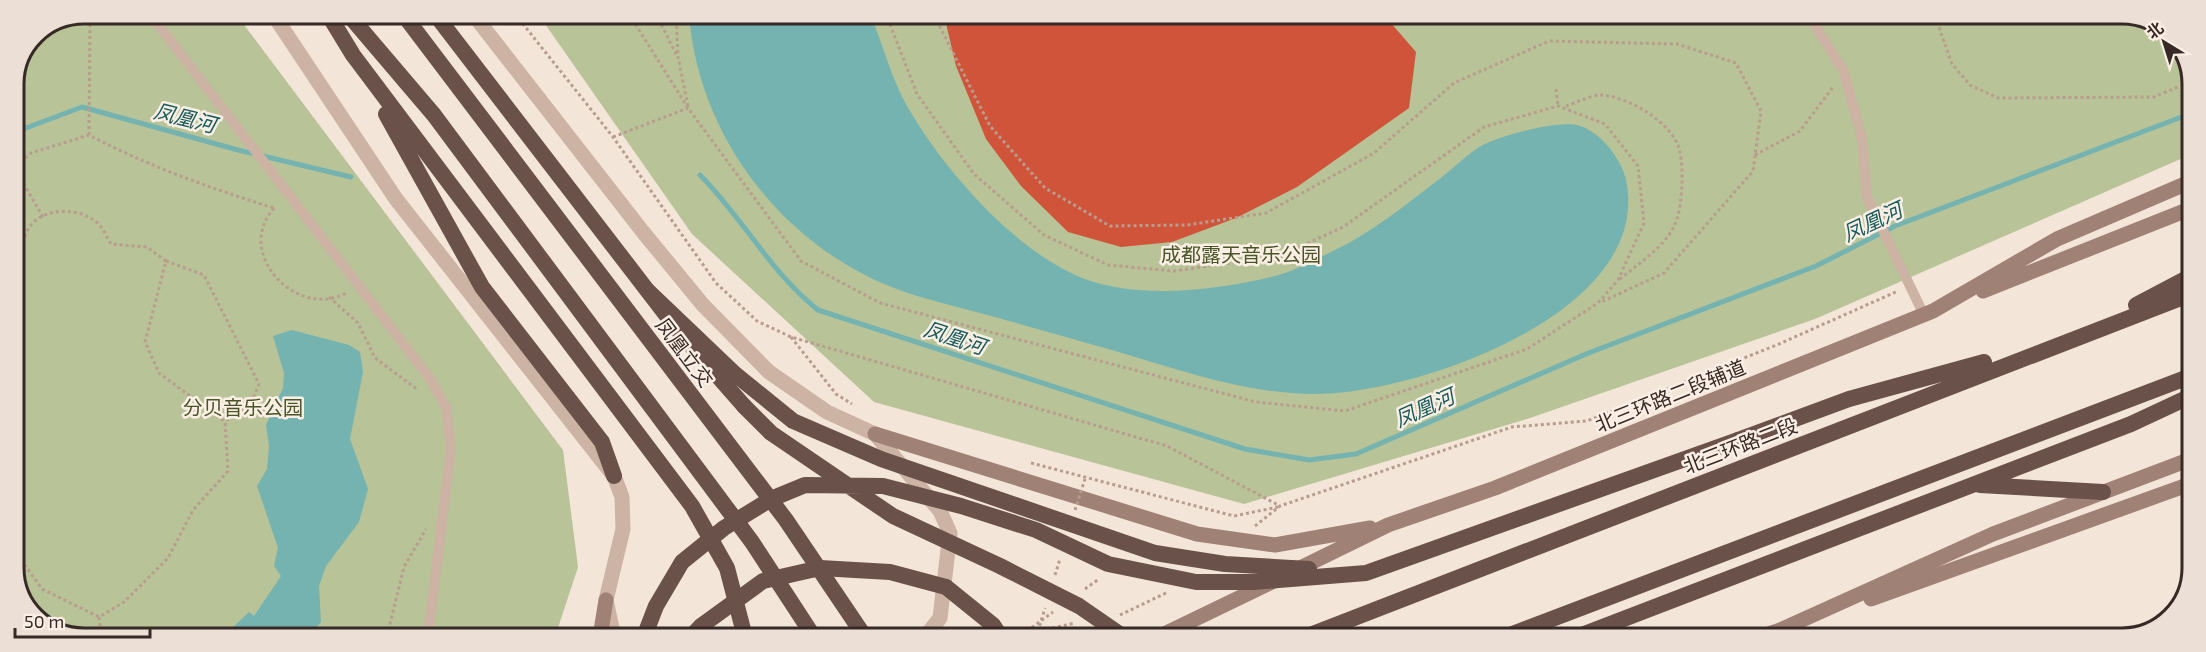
<svg xmlns="http://www.w3.org/2000/svg" width="2206" height="652" font-family="'Exo 2','Noto Sans SC',sans-serif">
	<rect width="100%" height="100%" fill="#f3e5d8"/>
	<path fill="#b8c397" d="M84 14H236L563 450 578 567 555 637 66 636 28 611 14 573V84L35 34Z
		M538 14 2140 16 2175 38 2192 79V154L1815 319 1530 418 1244 504 874 402 692 234Z"/>
	<path fill="#75b3b1" d="M689 14H870C883 44 891 78 907 106 943 169 1016 253 1085 279 1141 300 1222 290 1279 275 1299 269 1320 257 1339 248 1377 229 1413 199 1447 173 1458 164 1469 153 1481 146 1500 135 1556 121 1577 125 1599 130 1622 159 1626 180 1654 311 1420 393 1318 394 1242 395 1167 365 1094 345 1049 332 1003 319 957 307 936 301 914 296 894 288 781 244 698 135 689 14Z
		M292 330 349 345 360 352 363 372 350 439 368 489 359 522 326 566 319 586 321 622 309 636 302 634 295 636H224L249 612 254 616 281 576 274 566 278 548 257 486 267 469 269 446 266 425 283 388 284 373 273 336Z"/>
	<g fill="none" stroke-linecap="round" stroke-linejoin="round">
		<path stroke="#75b3b1" stroke-width="5" d="M14 137 26 128 82 107 238 150 351 177
			M700 175C742 217 771 273 818 310L1245 449 1309 460 1356 454 1586 354 1816 266 1895 226 2192 113"/>
	</g>
	<path fill="#d0543a" d="M944 15H1384L1416 52 1409 108 1297 187 1236 218 1172 242 1121 247 1068 232 1021 186 986 139 956 66Z"/>
	<g fill="none" stroke-linecap="round" stroke-linejoin="round">
		<path stroke="#b89d8e" stroke-width="3" stroke-dasharray="3 3" stroke-linecap="butt" d="M85 14 90 17 96 14
			M515 14 613 137 716 283 757 321 791 337 1167 446 1280 506
			M629 14 688 108 801 261 880 303 1256 402 1345 411 1527 349 1598 303 1618 280 1644 223 1638 166 1605 124 1558 106 1484 127 1343 227 1280 256 1174 271 1108 265 1044 235 974 174 917 94 886 14
			M656 14 677 56
			M676 14 678 57 688 106
			M934 15 990 126 1045 188 1110 226 1187 225 1266 213 1374 153 1454 83 1549 41 1677 44 1736 63 1761 111 1753 171 1664 273 1601 302
			M1539 15 1541 24
			M1935 16 1952 64 1970 85 1998 98 2154 97 2192 81
			M1556 89 1558 106
			M1566 106C1576 103 1591 95 1601 95 1628 97 1665 119 1677 143 1685 159 1683 207 1675 224 1667 245 1637 265 1620 279
			M89 135 90 17
			M613 137 688 108
			M1755 155 1800 131 1833 87
			M274 208C233 254 298 320 346 293
			M43 217 14 167 31 153 89 135C148 166 210 188 274 208
			M14 248 21 247C24 240 26 231 31 225 46 207 78 208 95 221 102 226 107 237 111 244L147 247 166 261 145 342 159 373 225 422 228 471 193 510 168 558 124 602 99 617 101 636
			M166 261 204 275 259 384 252 401 225 422
			M329 297 358 323 375 358 418 390
			M791 337 836 394 852 404
			M1031 463 1234 516 1278 507
			M1255 526 1280 506 1512 427 1587 421 1779 344 1898 291
			M14 550 42 589 99 617
			M1085 589 1099 579
			M1120 615 1166 593
			M1027 631 1053 612
			M387 636 404 567 426 529
			M1017 636 1075 623"/>
		<path stroke="#ccb3a3" stroke-width="10" d="M150 14 429 377 446 407 451 448 428 636
			M1809 16 1844 72 1862 139 1867 197 1924 315"/>
		<path stroke="#ccb3a3" stroke-width="15" d="M273 14 396 199 614 476 622 497 623 529 606 600 614 637
			M473 14 643 232 703 305 769 372 827 412 875 434 940 511 950 533 940 618 925 637"/>
		<path stroke="#a08175" stroke-width="15" d="M1983 291 2192 208
			M875 434 1197 534 1275 545 1370 528
			M1296 570 1388 525 1495 488 1933 311 2057 239 2192 181
			M1871 599 2190 484
			M600 637 606 600
			M1158 637 1272 582
			M1756 638 1780 630 1993 534 2191 459"/>
		<path stroke="#6a5149" stroke-width="16" d="M328 14 353 55 692 506 727 568 745 637
			M348 14 434 115 752 542 814 637
			M403 14 786 520 865 637
			M435 14 680 333 744 406
			M386 114 482 287 602 442 614 476
			M2136 305 2191 276
			M1738 440 1849 399 1984 362
			M1980 485 2103 492
			M1305 637 2191 294
			M1502 638 2191 376
			M1574 638 2131 424 2191 396"/>
		<path stroke="#b89d8e" stroke-width="3" stroke-dasharray="3 3" stroke-linecap="butt" d="M1075 510 1085 479
			M1055 575 1060 559
			M1041 637 1038 631 1045 608"/>
		<path stroke="#6a5149" stroke-width="16" d="M648 291 735 374 793 421 881 459 1155 553 1225 564 1309 569
			M744 406 771 433 893 516 1000 566 1079 606 1124 637
			M644 637 656 606 682 562 724 528 771 499 805 485 883 486 961 506 1036 530 1108 564 1196 582H1253L1366 573 1738 440
			M691 637 701 626 763 581 820 568 890 572 946 587 993 625 1001 637"/>
	</g>
	<g text-anchor="middle" dominant-baseline="central" stroke-width="5" stroke-linejoin="round" paint-order="stroke">
		<g font-size="20" fill="#495728" stroke="#fbefe5">
			<text x="1241" y="254">成都露天音乐公园</text>
			<text x="243" y="407">分贝音乐公园</text>
		</g>
		<g font-size="20" fill="#372a26" stroke="#fbefe5">
			<text transform="translate(685 352) rotate(53)">凤凰立交</text>
			<text transform="translate(1670 395) rotate(-22)">北三环路二段辅道</text>
			<text transform="translate(1740 445) rotate(-21)">北三环路二段</text>
		</g>
		<g font-size="21" font-style="italic" fill="#185c5b" stroke="#fbefe5">
			<text transform="translate(185 117) rotate(14)">凤凰河</text>
			<text transform="translate(1872 221) rotate(-25)">凤凰河</text>
			<text transform="translate(955 337) rotate(18)">凤凰河</text>
			<text transform="translate(1424 407) rotate(-24)">凤凰河</text>
		</g>
	</g>
	<path d="M0 0H2206V652H0ZM84 24H2122A60 60 0 0 1 2182 84V568A60 60 0 0 1 2122 628H84A60 60 0 0 1 24 568V84A60 60 0 0 1 84 24Z" fill="#ebdfd6" fill-rule="evenodd"/>
	<path fill="none" stroke="#372a26" stroke-width="3" d="M84 24H2122A60 60 0 0 1 2182 84V568A60 60 0 0 1 2122 628H84A60 60 0 0 1 24 568V84A60 60 0 0 1 84 24Z"/>
	<g transform="translate(2164 42) rotate(322)" stroke="#fbefe5" stroke-width="4.5" paint-order="stroke">
	<path d="M0-4.5L10 22L0 15L-10 22Z" fill="#372a26"/>
	<text y="-9" font-size="16" font-weight="bold" text-anchor="middle" fill="#372a26">北</text>
	</g>
	<path d="M15 628v9h135v-9" fill="none" stroke="#372a26" stroke-width="3"/>
	<text x="24" y="628" font-size="18" fill="#372a26" stroke="#fbefe5" stroke-width="4.5" paint-order="stroke">50 m</text>
</svg>
